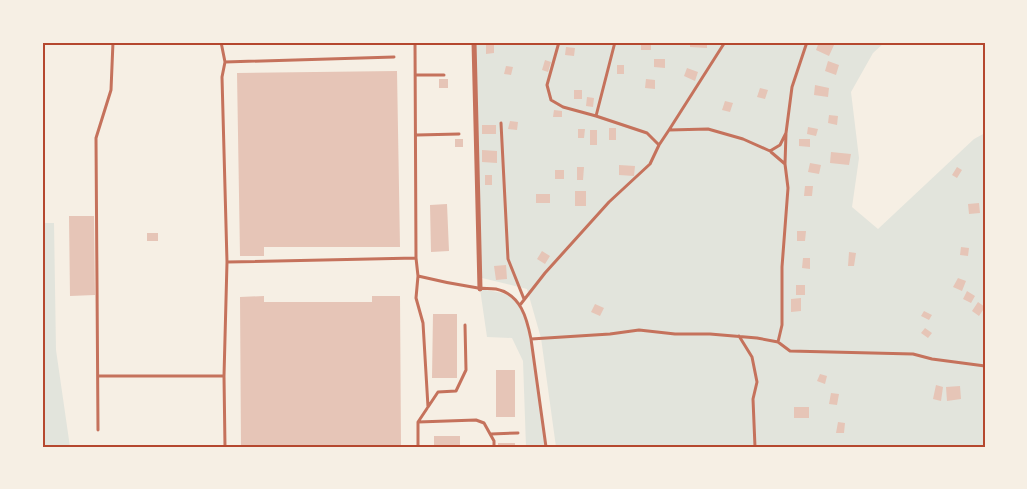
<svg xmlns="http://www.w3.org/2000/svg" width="1027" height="489" font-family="'Noto Sans',sans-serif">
	<rect width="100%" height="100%" fill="#f6efe4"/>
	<path fill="#e2e4dc" d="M474 42H885L873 53 851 92 859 158 852 207 878 229 974 139 985 133V447H556L541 338 527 289 478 277Z
		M42 223H54L56 350 70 447H42Z
		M480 289C510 294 514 293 527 322L546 447H526L523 361 512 338 487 337Z"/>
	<path fill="#e6c5b7" d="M690 42H707V48L690 47Z
		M819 42 834 45 829 56 816 50Z
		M486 43H494V53L486 54Z
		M641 43H651V50H641Z
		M566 47 575 48 574 56 565 55Z
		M654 59H665V68L654 67Z
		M545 60 551 62 548 72 542 70Z
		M828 61 839 65 836 75 825 71Z
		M617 65H624V74H617Z
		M506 66 513 67 511 75 504 74Z
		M687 68 698 72 695 81 684 76Z
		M397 71 400 247H264V256H240L237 73Z
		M439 79H448V88H439Z
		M646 79 655 80V89L645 88Z
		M815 85 829 88 828 97 814 95Z
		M760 88 768 90 765 99 757 97Z
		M574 90H582V99H574Z
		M587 97 594 98 593 107 586 106Z
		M725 101 733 103 730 112 722 110Z
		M554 110 562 111V117H553Z
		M829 115 838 116 837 125 828 123Z
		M510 121 518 122 517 130 508 129Z
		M482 125H496V134H482Z
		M808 127 818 129 816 136 807 134Z
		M609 128H616V140H609Z
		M578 129H585L584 138H578Z
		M590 130H597V145H590Z
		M455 139H463V147H455Z
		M799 139H810V147L799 146Z
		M482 150 497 151V163L482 162Z
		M831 152 851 154 849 165 830 163Z
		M810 163 821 165 819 174 808 172Z
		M619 165 635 166 634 176 619 175Z
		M577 167H584L583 180H577Z
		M957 167 962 170 957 178 952 175Z
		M555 170H564V179H555Z
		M485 175H492V185H485Z
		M805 186H813L812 196H804Z
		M575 191H586V206H575Z
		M536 194H550V203H536Z
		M979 203 980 213 969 214 968 204Z
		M447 204 449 251 431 252 430 205Z
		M69 216H94L95 295 70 296Z
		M797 231H806L805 241H797Z
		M147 233H158V241H147Z
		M961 247 969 248 968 256 960 255Z
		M542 251 550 256 545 264 537 259Z
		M849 252 856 253 854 266H848Z
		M803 258H810V269L802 268Z
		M506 265 507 279 496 280 494 266Z
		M958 278 966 281 962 291 953 287Z
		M796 285H805V295H796Z
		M967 291 975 296 971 303 963 299Z
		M264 296V302H372V296H400L401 447H241L240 297Z
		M801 298V311L791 312V299Z
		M978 302 985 307 979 316 972 311Z
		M595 304 604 308 600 316 591 312Z
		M924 311 932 315 929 320 921 316Z
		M433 314H457V378H432Z
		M925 328 932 333 928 338 921 333Z
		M496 370H515V417H496Z
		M820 374 827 376 825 384 817 381Z
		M936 385 943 387 941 401 933 399Z
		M960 386 961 399 947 401 946 387Z
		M831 393 839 394 837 405 829 404Z
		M794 407H809V418H794Z
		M838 422 845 423 844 433H836Z
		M434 436H460V447H434Z
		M498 443H515V447H498Z"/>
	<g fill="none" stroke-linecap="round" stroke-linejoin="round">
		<path stroke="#c5725c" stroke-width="3" d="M221 42 225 62 222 77 227 262 224 376 225 447
			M559 42 547 85 551 100 563 107 596 116
			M615 42 596 116 647 133 659 145
			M225 62 394 57
			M416 75H444
			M501 123 508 259 524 299
			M669 130 725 42
			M417 135 459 134
			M771 152 785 164
			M416 258 418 276 416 298 423 323 428 407
			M227 262 416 258 415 42
			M418 276C438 281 458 285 478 288 484 289 490 288 496 289 521 294 527 319 531 339L546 447
			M520 305 545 273 609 202 650 164 659 145 669 130 708 129 743 139 770 151 780 145 786 133
			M739 336 752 357 757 382 753 399 755 447
			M531 339 610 334 639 330 675 334H710L757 338 778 342 790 351 913 354 932 359 985 366
			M778 342 782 325V267L788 188 785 164 786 133 792 87 807 42
			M98 376H224
			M418 422 476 420 484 423 494 441V447
			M98 430 96 138 111 90 113 42
			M491 434 518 433
			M418 447V422L438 392 456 391 466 370 465 325"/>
		<path stroke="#c5725c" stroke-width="5" d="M474 42 480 289"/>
	</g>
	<rect width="1027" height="489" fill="none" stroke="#f6efe4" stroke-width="87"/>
	<rect x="44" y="44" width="940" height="402" fill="none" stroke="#b5482f" stroke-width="2"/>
</svg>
